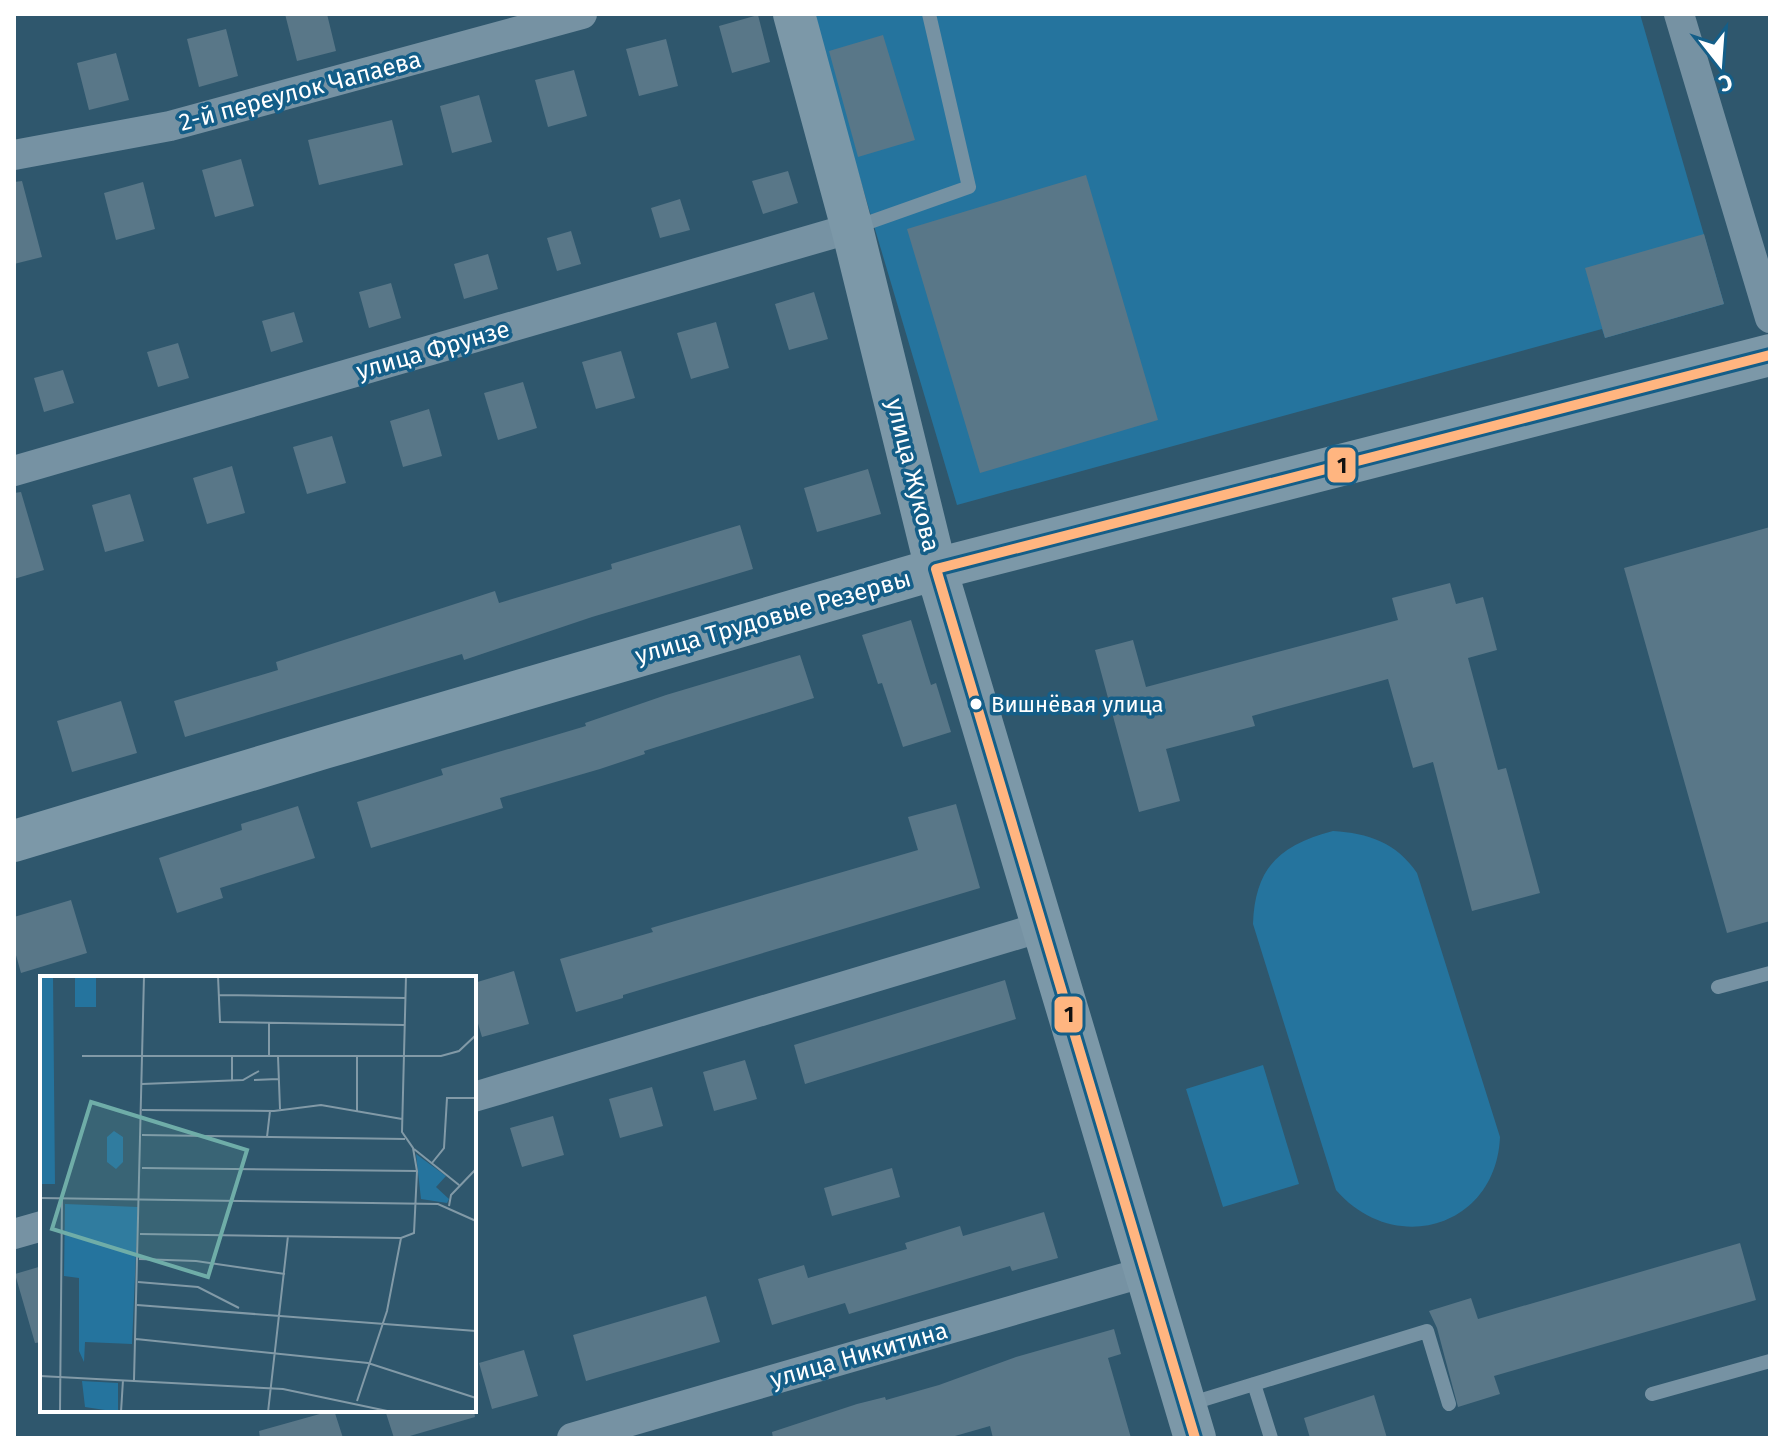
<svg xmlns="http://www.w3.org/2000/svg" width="1784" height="1452" font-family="'Fira Sans',sans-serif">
	<rect width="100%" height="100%" fill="#2f576d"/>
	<path fill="#25749e" d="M811 14H1640L1724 304 1605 338 1602 329 957 505Z
		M1333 831C1368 833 1397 843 1417 873L1500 1137C1496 1228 1394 1257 1336 1190L1253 924C1255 867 1280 845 1333 831Z
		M1263 1065 1299 1184 1223 1207 1186 1089Z"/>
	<path fill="#597788" d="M285 14H327L336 51 297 61Z
		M758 15 770 62 732 73 719 26Z
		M226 29 238 76 199 87 187 39Z
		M883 35 915 140 858 157 829 51Z
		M666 39 678 86 639 96 626 49Z
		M116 53 129 100 89 110 77 63Z
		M574 70 587 116 548 127 535 80Z
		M479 95 492 142 452 153 440 106Z
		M392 120 403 165 319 185 308 140Z
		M241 159 254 206 215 217 202 170Z
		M788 171 798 203 763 214 752 181Z
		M1086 175 1158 420 980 473 907 229Z
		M22 181 42 257 14 264V182Z
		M143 182 155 229 116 240 104 193Z
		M680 199 690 230 660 238 651 208Z
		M571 231 581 264 557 271 547 238Z
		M1704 234 1724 304 1605 338 1585 268Z
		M488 254 498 289 464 299 454 264Z
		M391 283 401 318 369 328 359 292Z
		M814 292 828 339 789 350 775 304Z
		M294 312 303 342 271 352 262 321Z
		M716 322 729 368 691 379 677 333Z
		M178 343 189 378 158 387 147 352Z
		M621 351 635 398 596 409 582 362Z
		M63 370 74 403 44 412 34 378Z
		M523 382 537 428 498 440 484 393Z
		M429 409 442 456 403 467 390 421Z
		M332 436 346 483 307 494 293 447Z
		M232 466 245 513 207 524 193 478Z
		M868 469 881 514 817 532 804 488Z
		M21 492 44 570 14 579V493Z
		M130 494 144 541 105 552 92 505Z
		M740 525 753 569 592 617 464 660 462 654 185 737 174 701 278 670 276 662 495 591 499 603 612 569 611 564Z
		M1770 527V921L1727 933 1624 568Z
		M1450 583 1456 604 1483 597 1497 650 1468 658 1498 770 1506 768 1540 893 1472 911 1433 762 1413 768 1388 679 1252 716 1255 726 1166 749 1180 801 1139 812 1095 650 1133 640 1146 687 1398 620 1392 598Z
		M911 620 931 685 936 683 951 732 903 747 882 683 878 684 862 635Z
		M800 655 814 698 644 751 645 754 600 769 500 798 503 808 371 848 357 802 443 775 441 769 586 726 585 723 666 695Z
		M121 701 137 753 72 772 57 721Z
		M956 804 980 888 623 995V998L576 1012 560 959 653 932 651 928 918 850 908 817Z
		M298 806 315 858 220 888 223 898 177 913 159 858 242 830 241 824Z
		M71 900 87 953 21 973 14 948V917Z
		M514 971 529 1024 482 1037 474 1010V983Z
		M1005 980 1016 1019 805 1084 794 1045Z
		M745 1060 757 1099 714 1111 703 1072Z
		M652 1087 663 1126 620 1138 609 1099Z
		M553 1116 564 1155 522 1167 510 1128Z
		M892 1168 900 1197 832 1216 824 1188Z
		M1044 1212 1058 1258 1012 1271 1010 1266 849 1314 845 1303 772 1325 758 1279 804 1265 808 1278 907 1249 905 1243 960 1226 963 1236Z
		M1740 1243 1756 1300 1494 1376 1500 1394 1458 1407 1437 1328 1429 1311 1471 1298 1478 1319Z
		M42 1266V1342L35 1343 15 1274Z
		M706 1296 720 1342 586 1381 573 1335Z
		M1114 1329 1121 1354 1108 1358 1131 1438H993L990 1426 948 1438H773L772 1432 857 1404 885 1397 886 1400 939 1385 1016 1357Z
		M524 1350 538 1396 492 1409 479 1363Z
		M1374 1395 1387 1438H1310L1304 1418Z
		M334 1410 343 1438H260L259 1431Z
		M385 1410H474L475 1417 403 1438H394Z"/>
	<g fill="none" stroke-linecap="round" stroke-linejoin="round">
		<path stroke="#7692a3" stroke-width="14" d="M856 227 969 187 929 14
			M1718 987 1770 973
			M1254 1384 1271 1438
			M1652 1394 1770 1361
			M1189 1404 1427 1331 1449 1404"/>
		<path stroke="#7692a3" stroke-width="30" d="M1679 14 1770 318
			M14 155 170 126 582 14
			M14 471 852 228
			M474 1097 1042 927
			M14 1234 42 1226
			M572 1438 1145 1272"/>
		<path stroke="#7c98a8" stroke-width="42" d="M794 14 852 228 936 569 1195 1438
			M14 841 324 748 936 569 1770 355"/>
		<defs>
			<path id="bus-1" d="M1195 1438 936 569 1770 355"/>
		</defs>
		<use href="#bus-1" stroke="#145e88" stroke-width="16"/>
		<use href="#bus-1" stroke="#ffb580" stroke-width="10"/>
	</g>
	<circle fill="#fff" stroke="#145e88" stroke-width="3" cx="976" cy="704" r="7"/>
	<g text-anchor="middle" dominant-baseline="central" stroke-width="7" stroke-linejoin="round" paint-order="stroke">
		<g font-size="22" fill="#fff" stroke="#145e88" text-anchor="start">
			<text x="991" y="704">Вишнёвая улица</text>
		</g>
		<g font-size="24" fill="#fff" stroke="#145e88">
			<text transform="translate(300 91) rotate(-15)">2-й переулок Чапаева</text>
			<text transform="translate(433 350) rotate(-16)">улица Фрунзе</text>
			<text transform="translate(913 475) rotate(76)">улица Жукова</text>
			<text transform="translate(773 617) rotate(-16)">улица Трудовые Резервы</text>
			<text transform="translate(859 1355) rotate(-16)">улица Никитина</text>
		</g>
	</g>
	<g transform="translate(40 976)">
		<rect width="436" height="436" fill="#2f576d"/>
		<path d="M0 0H13L15 208H0ZM35 0H56V31H35ZM74 155 83 161V186L76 193 67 186V161ZM376 178 406 200 396 211 409 223 407 227 381 223ZM25 228 98 231 92 368 45 366 44 386 39 375V302L24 300ZM42 405 78 407V436L45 431Z" fill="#25749e"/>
		<path fill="none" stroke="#829aa7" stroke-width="2" d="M178 0 180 46 364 49M179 19 365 22M42 80H401L419 75 436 59M192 80V105M229 80V47M238 80 240 133M317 80V136M214 104 238 103M102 108 203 104 219 95M102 134 234 135 281 129 362 143M102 159 365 163M227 161 230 135M374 173 419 209M392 187 404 172 407 122H436M102 192 377 195M0 222 398 228 436 245M409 230 411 219 436 193M100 258 361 262 374 257 377 195 373 172 362 156 366 0M99 283 156 285 245 298M98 306 158 311 199 332M97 329 436 355M96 363 328 387 436 422M0 400 243 413 352 436M94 404 104 0M317 425 347 335 361 262M20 436 22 222M81 436 83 404M228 436 248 260"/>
		<path fill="#6fada8" fill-opacity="0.15" stroke="#6fada8" stroke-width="4" d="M51 126 207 174 168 301 12 253Z"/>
		<rect width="436" height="436" fill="none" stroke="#fff" stroke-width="4"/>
	</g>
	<g stroke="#145e88" stroke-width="3">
		<rect x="1326" y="446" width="31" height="38" rx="8" fill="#ffb580"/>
		<rect x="1053" y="995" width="31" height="39" rx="8" fill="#ffb580"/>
	</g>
	<g font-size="22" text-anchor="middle" font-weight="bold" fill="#111">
		<text x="1342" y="473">1</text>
		<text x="1069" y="1022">1</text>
	</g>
	<rect width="1784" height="1452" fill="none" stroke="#ffffff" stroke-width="32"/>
	<g transform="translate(1720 64) rotate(163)" stroke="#145e88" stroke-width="6" paint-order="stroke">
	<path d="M0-6L14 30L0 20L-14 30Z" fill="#ffffff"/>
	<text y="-12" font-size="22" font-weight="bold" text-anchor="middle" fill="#ffffff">С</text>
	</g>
</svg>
